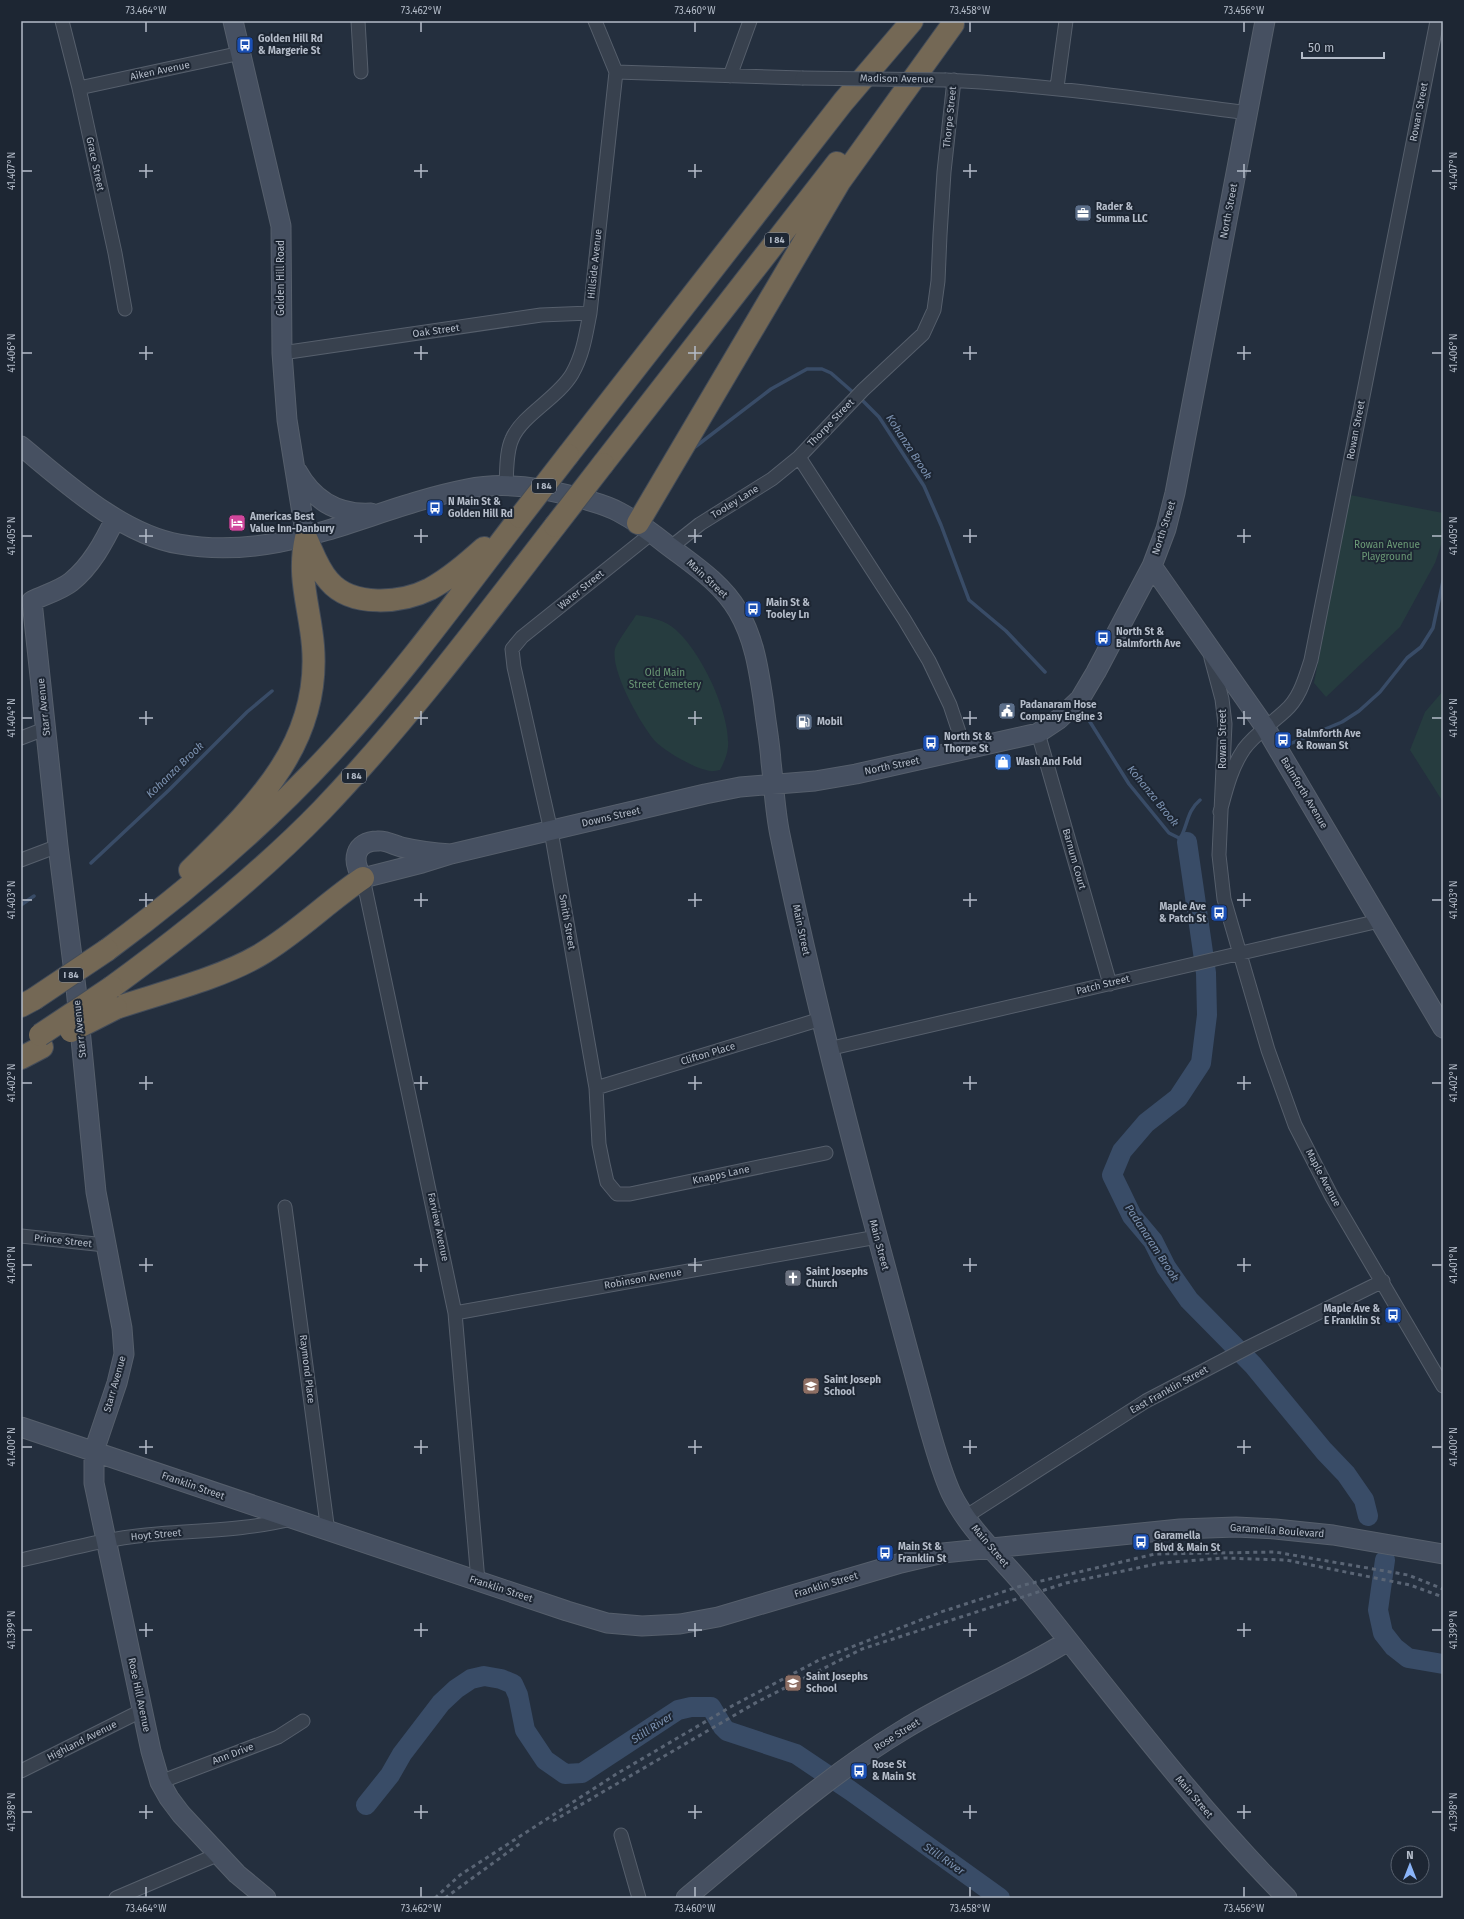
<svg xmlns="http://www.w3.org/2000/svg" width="1464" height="1919" font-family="'Fira Sans',sans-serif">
	<rect width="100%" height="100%" fill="#242f3e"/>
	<path fill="#263c3f" d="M1350 495 1443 513V539L1435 563 1400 627 1326 697 1314 683Z
		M636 615C649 617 660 619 671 626 699 646 731 713 728 747 727 756 724 762 720 770 717 770 713 772 711 771 697 770 664 751 655 741 641 725 610 670 615 649 617 642 632 622 636 615Z
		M1443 691V802L1410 750 1425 712Z"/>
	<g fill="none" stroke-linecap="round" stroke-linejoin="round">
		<path stroke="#394c67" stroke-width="3.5" d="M860 398 879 417 924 486 941 525 969 600 1006 631 1045 672
			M695 447 771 389 807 369H822L831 373 855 394
			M1085 714 1129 784 1169 833 1187 842
			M1292 743 1342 722 1359 711 1380 692 1407 658 1421 647 1433 628 1443 581
			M1186 841 1182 835C1188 822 1188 810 1200 800
			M91 863 169 790 247 712 272 691
			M21 905 34 896"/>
		<path stroke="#394c67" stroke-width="20" d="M1187 842 1206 973 1207 1015 1201 1063 1178 1098 1146 1123 1122 1151 1112 1175 1132 1216 1153 1241 1166 1267 1189 1300 1253 1365 1324 1451 1346 1474 1364 1500 1368 1516
			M1385 1560 1378 1610 1383 1633 1394 1647 1408 1658 1443 1664
			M366 1805 390 1775 402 1754 441 1703 456 1689 471 1679 484 1676 501 1679 513 1684 518 1695 525 1730 545 1760 565 1774 582 1773 678 1710 691 1707H711L723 1727 727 1731 796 1754 851 1791 1000 1898"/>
		<defs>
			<path id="street" d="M62 21 79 88 115 253 125 309
				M358 21 361 72
				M616 72 802 78
				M730 76 750 21
				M946 80C1048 85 1148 100 1248 113
				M1057 87 1066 21
				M79 88 241 53
				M282 353 541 315 590 313
				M799 457 904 619 929 661 950 705 965 750
				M506 484C507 470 506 452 512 439 522 415 558 398 572 374 583 355 586 334 590 313L616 72 595 21
				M652 533 522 637 512 649 514 667 551 831 596 1088 599 1144 603 1164 607 1182 617 1194H630L826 1153
				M671 547 700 524 772 479 799 457 863 390 923 334 934 310 938 281 940 235 944 172 954 80
				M1211 658 1222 699 1225 724 1219 855 1224 899 1268 1050 1295 1125 1332 1197 1443 1386
				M1038 733 1110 984
				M21 738 47 728
				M1220 812C1226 790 1231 768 1244 749 1255 734 1271 724 1285 711 1300 698 1305 678 1311 660L1437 21
				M21 860 58 846
				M363 878 455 1313 478 1581
				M828 1049 1379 921
				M596 1088 821 1019
				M285 1207 328 1532
				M21 1236 105 1245
				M455 1313 877 1237
				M965 1517 1146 1401 1249 1347 1383 1281
				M21 1560C62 1551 104 1539 146 1535 195 1530 244 1531 291 1519
				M21 1771 143 1710
				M160 1782 278 1737 303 1721
				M621 1835 639 1898
				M116 1898 219 1854"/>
			<path id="secondary" d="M233 21 281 226 282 353 287 420 306 538
				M21 446C66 483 121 534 179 544 284 563 369 508 467 489 506 481 542 488 580 498 593 502 607 505 619 512 636 521 651 532 666 544 692 564 721 582 738 611 755 640 759 672 764 705 766 724 770 743 771 762 774 786 775 811 780 835 821 1034 875 1229 928 1424 935 1448 941 1471 951 1493 970 1532 1005 1561 1032 1595 1115 1698 1194 1804 1287 1898
				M297 471C313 500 337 515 371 513
				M115 519C104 542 91 566 71 582 61 590 44 595 32 601L58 846 76 988 96 1192 122 1328 124 1354 117 1383 94 1451V1483L151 1751 160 1782 169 1798 181 1814 237 1874 266 1898
				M1152 566 1265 727 1443 1028
				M451 854C434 853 418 851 401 847 394 845 385 840 378 841 354 841 351 861 363 878L422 863 451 854 705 794 740 787 815 781 856 774 1038 733 1059 719 1080 699 1096 672 1152 566 1166 529 1175 493 1265 21
				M21 1427 567 1611 607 1623 642 1626 680 1624 718 1617 901 1563 943 1553 1180 1529 1236 1527 1275 1529 1333 1535 1443 1554
				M686 1898C756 1840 825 1777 903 1730 956 1697 1015 1674 1068 1641"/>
			<path id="highway" d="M568 455 843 102 912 21
				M603 464 837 163
				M638 523 840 181 953 24
				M306 538C313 553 318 569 329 581 352 608 402 603 430 589 450 578 467 563 484 548
				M190 870C254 807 321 745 313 646 310 608 297 577 306 538
				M107 950C190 889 267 823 337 746 403 674 461 594 520 517
				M112 987C186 933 258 876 322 810 407 721 480 623 555 526
				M21 1006 34 999
				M116 1008C160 993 218 979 258 956 296 934 327 902 363 878
				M21 1058 42 1047"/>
		</defs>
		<use href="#street" stroke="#565f6c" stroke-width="15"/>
		<use href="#secondary" stroke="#565f6c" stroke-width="21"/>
		<use href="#highway" stroke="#434c59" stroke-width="24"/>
		<use href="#street" stroke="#38414e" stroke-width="13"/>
		<use href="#secondary" stroke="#465061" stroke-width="19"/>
		<use href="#highway" stroke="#746855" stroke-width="22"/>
		<path stroke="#5a6575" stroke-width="3" stroke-dasharray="4 4" stroke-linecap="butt" d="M553 1821 757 1702 862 1649 1066 1583 1161 1563 1224 1558 1286 1560 1410 1585 1443 1597
			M435 1898 460 1875 618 1773 732 1706 821 1659 941 1612 1024 1585 1155 1554 1275 1552 1408 1575 1443 1589
			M445 1898 522 1842"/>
		<defs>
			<path id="street-bridge" d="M802 78 946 80"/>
			<path id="highway-bridge" d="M520 517 568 455
				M555 526 603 464
				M34 999 107 950
				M71 1031 116 1008
				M40 1035 112 987"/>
		</defs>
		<use href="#street-bridge" stroke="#565f6c" stroke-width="15" stroke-linecap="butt"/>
		<use href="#highway-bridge" stroke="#434c59" stroke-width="24" stroke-linecap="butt"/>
		<use href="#street-bridge" stroke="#38414e" stroke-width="13"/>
		<use href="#highway-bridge" stroke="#746855" stroke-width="22"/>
	</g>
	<path fill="none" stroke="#b4bcc9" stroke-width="1.5" d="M146 22V32M421 22V32M695 22V32M970 22V32M1244 22V32M146 164V178M421 164V178M695 164V178M970 164V178M1244 164V178M22 171H32M139 171H153M414 171H428M688 171H702M963 171H977M1237 171H1251M1432 171H1442M146 346V360M421 346V360M695 346V360M970 346V360M1244 346V360M22 353H32M139 353H153M414 353H428M688 353H702M963 353H977M1237 353H1251M1432 353H1442M146 529V543M421 529V543M695 529V543M970 529V543M1244 529V543M22 536H32M139 536H153M414 536H428M688 536H702M963 536H977M1237 536H1251M1432 536H1442M146 711V725M421 711V725M695 711V725M970 711V725M1244 711V725M22 718H32M139 718H153M414 718H428M688 718H702M963 718H977M1237 718H1251M1432 718H1442M146 893V907M421 893V907M695 893V907M970 893V907M1244 893V907M22 900H32M139 900H153M414 900H428M688 900H702M963 900H977M1237 900H1251M1432 900H1442M146 1076V1090M421 1076V1090M695 1076V1090M970 1076V1090M1244 1076V1090M22 1083H32M139 1083H153M414 1083H428M688 1083H702M963 1083H977M1237 1083H1251M1432 1083H1442M146 1258V1272M421 1258V1272M695 1258V1272M970 1258V1272M1244 1258V1272M22 1265H32M139 1265H153M414 1265H428M688 1265H702M963 1265H977M1237 1265H1251M1432 1265H1442M146 1440V1454M421 1440V1454M695 1440V1454M970 1440V1454M1244 1440V1454M22 1447H32M139 1447H153M414 1447H428M688 1447H702M963 1447H977M1237 1447H1251M1432 1447H1442M146 1623V1637M421 1623V1637M695 1623V1637M970 1623V1637M1244 1623V1637M22 1630H32M139 1630H153M414 1630H428M688 1630H702M963 1630H977M1237 1630H1251M1432 1630H1442M146 1805V1819M421 1805V1819M695 1805V1819M970 1805V1819M1244 1805V1819M22 1812H32M139 1812H153M414 1812H428M688 1812H702M963 1812H977M1237 1812H1251M1432 1812H1442M146 1887V1897M421 1887V1897M695 1887V1897M970 1887V1897M1244 1887V1897"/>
	<defs>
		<symbol id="bus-square" viewBox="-11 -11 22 22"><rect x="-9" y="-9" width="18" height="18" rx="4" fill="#1a4fb4" stroke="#1d2633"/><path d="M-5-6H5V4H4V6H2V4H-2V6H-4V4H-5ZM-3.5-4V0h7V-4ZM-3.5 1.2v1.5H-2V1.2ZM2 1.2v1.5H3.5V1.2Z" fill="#fff"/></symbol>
		<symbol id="office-square" viewBox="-11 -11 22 22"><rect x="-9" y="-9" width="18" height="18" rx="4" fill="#5c6f8a" stroke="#1d2633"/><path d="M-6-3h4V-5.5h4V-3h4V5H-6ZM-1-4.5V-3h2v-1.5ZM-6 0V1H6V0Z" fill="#fff"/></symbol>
		<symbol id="hotel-square" viewBox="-11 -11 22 22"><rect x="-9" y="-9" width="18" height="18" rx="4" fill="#d1479c" stroke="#1d2633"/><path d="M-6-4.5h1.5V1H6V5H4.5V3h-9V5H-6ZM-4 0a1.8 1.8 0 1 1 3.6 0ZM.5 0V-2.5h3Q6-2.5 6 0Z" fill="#fff"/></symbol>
		<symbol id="civic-square" viewBox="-11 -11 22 22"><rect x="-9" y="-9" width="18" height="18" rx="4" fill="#5c6f8a" stroke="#1d2633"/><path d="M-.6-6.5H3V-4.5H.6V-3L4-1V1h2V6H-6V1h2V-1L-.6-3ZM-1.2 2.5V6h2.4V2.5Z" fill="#fff"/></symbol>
		<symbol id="fuel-square" viewBox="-11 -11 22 22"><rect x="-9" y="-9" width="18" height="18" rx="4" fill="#5c6f8a" stroke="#1d2633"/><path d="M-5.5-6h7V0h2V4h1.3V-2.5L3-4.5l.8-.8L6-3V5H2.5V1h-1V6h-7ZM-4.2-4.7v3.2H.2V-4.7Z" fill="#fff"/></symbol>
		<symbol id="shop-square" viewBox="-11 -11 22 22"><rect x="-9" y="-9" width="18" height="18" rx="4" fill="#3f7fe0" stroke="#1d2633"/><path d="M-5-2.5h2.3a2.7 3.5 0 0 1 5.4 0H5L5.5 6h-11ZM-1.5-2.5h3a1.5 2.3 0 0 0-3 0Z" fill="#fff"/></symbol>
		<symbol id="church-square" viewBox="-11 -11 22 22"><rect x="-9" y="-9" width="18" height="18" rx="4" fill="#6b7280" stroke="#1d2633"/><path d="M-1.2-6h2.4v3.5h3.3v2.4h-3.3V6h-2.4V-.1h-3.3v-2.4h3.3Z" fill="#fff"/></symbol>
		<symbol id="school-square" viewBox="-11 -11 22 22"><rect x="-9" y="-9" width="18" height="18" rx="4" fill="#8d6e63" stroke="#1d2633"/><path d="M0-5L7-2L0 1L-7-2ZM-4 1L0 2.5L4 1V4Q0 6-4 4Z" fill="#fff"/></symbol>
	</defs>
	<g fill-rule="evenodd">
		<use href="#bus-square" x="235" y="35" width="20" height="20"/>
		<use href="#office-square" x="1073" y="203" width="20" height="20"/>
		<use href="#bus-square" x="425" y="498" width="20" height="20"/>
		<use href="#hotel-square" x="227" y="513" width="20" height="20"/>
		<use href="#bus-square" x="743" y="599" width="20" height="20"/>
		<use href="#bus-square" x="1093" y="628" width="20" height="20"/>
		<use href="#civic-square" x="997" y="701" width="20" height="20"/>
		<use href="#fuel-square" x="794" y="712" width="20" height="20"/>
		<use href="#bus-square" x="1273" y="730" width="20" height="20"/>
		<use href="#bus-square" x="921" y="733" width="20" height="20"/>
		<use href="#shop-square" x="993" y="752" width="20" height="20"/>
		<use href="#bus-square" x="1209" y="903" width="20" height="20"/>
		<use href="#church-square" x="783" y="1268" width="20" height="20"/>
		<use href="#bus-square" x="1383" y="1305" width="20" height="20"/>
		<use href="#school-square" x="801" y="1376" width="20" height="20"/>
		<use href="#bus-square" x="1131" y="1532" width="20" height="20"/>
		<use href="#bus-square" x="875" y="1543" width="20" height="20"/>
		<use href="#school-square" x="783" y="1673" width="20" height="20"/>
		<use href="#bus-square" x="849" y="1761" width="20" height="20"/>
	</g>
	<g text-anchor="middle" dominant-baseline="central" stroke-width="4" stroke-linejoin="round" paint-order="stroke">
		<g fill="#1d2633" stroke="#878f9c" stroke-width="1">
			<rect x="765" y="233" width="24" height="14" rx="3"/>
			<rect x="532" y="479" width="24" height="14" rx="3"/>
			<rect x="342" y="769" width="24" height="14" rx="3"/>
			<rect x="59" y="968" width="24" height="14" rx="3"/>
		</g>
		<g font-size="9" font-weight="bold" fill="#b4bcc9">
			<text x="777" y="240">I 84</text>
			<text x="544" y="486">I 84</text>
			<text x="354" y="776">I 84</text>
			<text x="71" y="975">I 84</text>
		</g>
		<g font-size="10" font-weight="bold" fill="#b4bcc9" stroke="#1d2633" text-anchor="start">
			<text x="258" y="39">Golden Hill Rd<tspan x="258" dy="12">&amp; Margerie St</tspan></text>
			<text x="1096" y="207">Rader &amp;<tspan x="1096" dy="12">Summa LLC</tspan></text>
			<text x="448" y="502">N Main St &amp;<tspan x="448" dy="12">Golden Hill Rd</tspan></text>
			<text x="250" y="517">Americas Best<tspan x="250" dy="12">Value Inn-Danbury</tspan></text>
			<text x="766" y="603">Main St &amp;<tspan x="766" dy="12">Tooley Ln</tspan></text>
			<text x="1116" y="632">North St &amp;<tspan x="1116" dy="12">Balmforth Ave</tspan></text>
			<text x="1020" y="705">Padanaram Hose<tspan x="1020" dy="12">Company Engine 3</tspan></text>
			<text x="817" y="722">Mobil</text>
			<text x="1296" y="734">Balmforth Ave<tspan x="1296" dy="12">&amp; Rowan St</tspan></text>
			<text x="944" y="737">North St &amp;<tspan x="944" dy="12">Thorpe St</tspan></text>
			<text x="1016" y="762">Wash And Fold</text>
			<text x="1206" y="907" text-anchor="end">Maple Ave<tspan x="1206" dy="12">&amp; Patch St</tspan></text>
			<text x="806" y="1272">Saint Josephs<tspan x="806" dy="12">Church</tspan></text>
			<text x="1380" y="1309" text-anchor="end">Maple Ave &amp;<tspan x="1380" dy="12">E Franklin St</tspan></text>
			<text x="824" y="1380">Saint Joseph<tspan x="824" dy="12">School</tspan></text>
			<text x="1154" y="1536">Garamella<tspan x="1154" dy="12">Blvd &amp; Main St</tspan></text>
			<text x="898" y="1547">Main St &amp;<tspan x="898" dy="12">Franklin St</tspan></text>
			<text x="806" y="1677">Saint Josephs<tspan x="806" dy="12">School</tspan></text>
			<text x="872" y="1765">Rose St<tspan x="872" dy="12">&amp; Main St</tspan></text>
		</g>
		<g font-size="10" fill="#b4bcc9" stroke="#1d2633">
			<text transform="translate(160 71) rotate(-12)">Aiken Avenue</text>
			<text transform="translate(897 79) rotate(1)">Madison Avenue</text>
			<text transform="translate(1419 112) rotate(-79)">Rowan Street</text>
			<text transform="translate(950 117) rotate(-84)">Thorpe Street</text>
			<text transform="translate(95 164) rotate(78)">Grace Street</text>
			<text transform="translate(1229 211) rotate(-79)">North Street</text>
			<text transform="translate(595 264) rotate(-84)">Hillside Avenue</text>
			<text transform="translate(281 278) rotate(-90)">Golden Hill Road</text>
			<text transform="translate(436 331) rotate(-8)">Oak Street</text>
			<text transform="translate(831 423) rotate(-46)">Thorpe Street</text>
			<text transform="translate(1356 430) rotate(-79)">Rowan Street</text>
			<text transform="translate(735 502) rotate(-32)">Tooley Lane</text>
			<text transform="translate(1164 528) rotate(-72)">North Street</text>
			<text transform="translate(707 579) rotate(43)">Main Street</text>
			<text transform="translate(581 590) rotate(-39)">Water Street</text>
			<text transform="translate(44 707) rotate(-96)">Starr Avenue</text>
			<text transform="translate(1223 739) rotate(-90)">Rowan Street</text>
			<text transform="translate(892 766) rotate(-12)">North Street</text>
			<text transform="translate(1304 793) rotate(59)">Balmforth Avenue</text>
			<text transform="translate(611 817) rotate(-13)">Downs Street</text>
			<text transform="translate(1074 859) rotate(74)">Barnum Court</text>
			<text transform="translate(567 922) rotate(80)">Smith Street</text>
			<text transform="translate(801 930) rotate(78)">Main Street</text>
			<text transform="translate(1103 985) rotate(-14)">Patch Street</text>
			<text transform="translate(80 1029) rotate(-96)">Starr Avenue</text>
			<text transform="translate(708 1054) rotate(-17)">Clifton Place</text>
			<text transform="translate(721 1175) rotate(-12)">Knapps Lane</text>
			<text transform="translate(1323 1178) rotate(62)">Maple Avenue</text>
			<text transform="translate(438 1227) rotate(78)">Farview Avenue</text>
			<text transform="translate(63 1241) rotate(6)">Prince Street</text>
			<text transform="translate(879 1245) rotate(75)">Main Street</text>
			<text transform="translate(643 1279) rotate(-10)">Robinson Avenue</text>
			<text transform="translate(307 1369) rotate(83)">Raymond Place</text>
			<text transform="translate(115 1384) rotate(-74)">Starr Avenue</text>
			<text transform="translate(1169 1390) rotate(-29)">East Franklin Street</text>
			<text transform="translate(193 1486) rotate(19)">Franklin Street</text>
			<text transform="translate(1277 1531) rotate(4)">Garamella Boulevard</text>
			<text transform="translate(156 1535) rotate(-5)">Hoyt Street</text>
			<text transform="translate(990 1546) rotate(50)">Main Street</text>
			<text transform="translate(826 1585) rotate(-17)">Franklin Street</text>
			<text transform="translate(501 1589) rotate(18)">Franklin Street</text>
			<text transform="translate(139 1695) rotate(78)">Rose Hill Avenue</text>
			<text transform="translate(897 1735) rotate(-32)">Rose Street</text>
			<text transform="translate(82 1741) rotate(-27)">Highland Avenue</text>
			<text transform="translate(233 1754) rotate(-21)">Ann Drive</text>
			<text transform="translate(1194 1797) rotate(50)">Main Street</text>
		</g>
		<g font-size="10" fill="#6b9a76" stroke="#1d2633">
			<text x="1387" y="545">Rowan Avenue<tspan x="1387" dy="12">Playground</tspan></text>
			<text x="665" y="673">Old Main<tspan x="665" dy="12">Street Cemetery</tspan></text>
		</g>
		<g font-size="11" font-style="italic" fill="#7c92b1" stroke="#1d2633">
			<text transform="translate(909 447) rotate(57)">Kohanza Brook</text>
			<text transform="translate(175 770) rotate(-44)">Kohanza Brook</text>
			<text transform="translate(1153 796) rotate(51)">Kohanza Brook</text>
			<text transform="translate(1152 1243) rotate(57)">Padanaram Brook</text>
			<text transform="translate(652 1728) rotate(-33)">Still River</text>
			<text transform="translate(944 1859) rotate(35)">Still River</text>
		</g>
	</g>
	<rect width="1464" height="1919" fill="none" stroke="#1d2633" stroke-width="44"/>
	<g transform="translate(1410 1865)"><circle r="19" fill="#1d2633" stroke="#59626f"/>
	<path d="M0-3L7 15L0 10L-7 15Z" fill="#8ab4f8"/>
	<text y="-6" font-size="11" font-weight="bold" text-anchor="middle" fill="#b4bcc9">N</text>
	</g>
	<path d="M1302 52v6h82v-6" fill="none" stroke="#b4bcc9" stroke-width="2"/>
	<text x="1308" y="52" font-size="12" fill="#b4bcc9" stroke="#1d2633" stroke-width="3" paint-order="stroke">50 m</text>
	<rect x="22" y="22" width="1420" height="1875" fill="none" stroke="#b4bcc9" stroke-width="1.5"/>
	<g font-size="10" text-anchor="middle" fill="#b4bcc9">
		<text x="146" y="14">73.464°W</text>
		<text x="421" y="14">73.462°W</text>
		<text x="695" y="14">73.460°W</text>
		<text x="970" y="14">73.458°W</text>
		<text x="1244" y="14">73.456°W</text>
		<text transform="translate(11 171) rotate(-90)" y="4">41.407°N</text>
		<text transform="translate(1453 171) rotate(-90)" y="4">41.407°N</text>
		<text transform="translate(11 353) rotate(-90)" y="4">41.406°N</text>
		<text transform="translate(1453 353) rotate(-90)" y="4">41.406°N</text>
		<text transform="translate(11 536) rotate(-90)" y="4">41.405°N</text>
		<text transform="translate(1453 536) rotate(-90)" y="4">41.405°N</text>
		<text transform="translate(11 718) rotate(-90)" y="4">41.404°N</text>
		<text transform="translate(1453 718) rotate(-90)" y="4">41.404°N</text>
		<text transform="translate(11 900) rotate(-90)" y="4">41.403°N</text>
		<text transform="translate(1453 900) rotate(-90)" y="4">41.403°N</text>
		<text transform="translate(11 1083) rotate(-90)" y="4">41.402°N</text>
		<text transform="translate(1453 1083) rotate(-90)" y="4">41.402°N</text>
		<text transform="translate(11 1265) rotate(-90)" y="4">41.401°N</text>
		<text transform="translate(1453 1265) rotate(-90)" y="4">41.401°N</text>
		<text transform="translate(11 1447) rotate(-90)" y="4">41.400°N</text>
		<text transform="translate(1453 1447) rotate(-90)" y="4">41.400°N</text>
		<text transform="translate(11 1630) rotate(-90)" y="4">41.399°N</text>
		<text transform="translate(1453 1630) rotate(-90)" y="4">41.399°N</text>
		<text transform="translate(11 1812) rotate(-90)" y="4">41.398°N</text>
		<text transform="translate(1453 1812) rotate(-90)" y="4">41.398°N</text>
		<text x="146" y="1912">73.464°W</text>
		<text x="421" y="1912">73.462°W</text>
		<text x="695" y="1912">73.460°W</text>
		<text x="970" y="1912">73.458°W</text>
		<text x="1244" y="1912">73.456°W</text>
	</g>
</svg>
